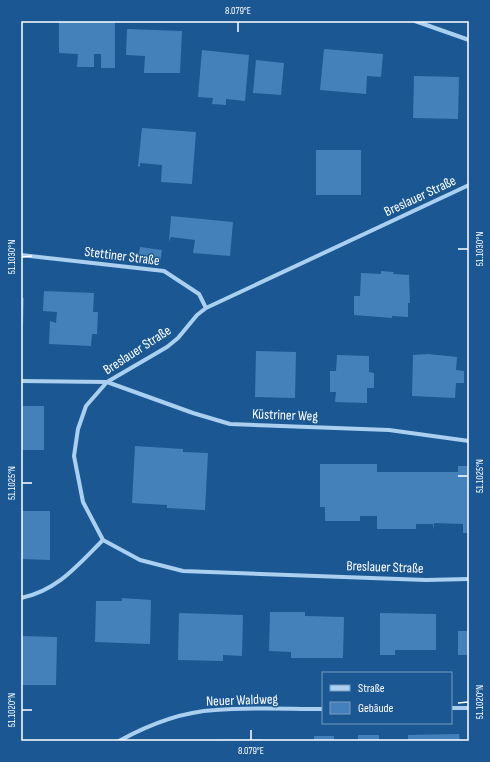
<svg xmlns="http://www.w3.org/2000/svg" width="490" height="762" font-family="'Sofia Sans Condensed',sans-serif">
	<rect width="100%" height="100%" fill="#1b5893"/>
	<path fill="#4481ba" d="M59 21H115V68H101V54H94V67H77L78 54 59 53Z
		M127 29 182 31 180 73H144L145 56 126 55Z
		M324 49 383 54 381 77 367 76 366 94 320 90Z
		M202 50 249 55 245 101 226 99V105L212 104 213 98 198 97Z
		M256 60 284 63 281 95 253 93Z
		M414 76 459 77 458 119 413 118Z
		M142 128 196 132 192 184 161 182 162 165 140 163V167L138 166Z
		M316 150H361V195H316Z
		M171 216 233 222 230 256 193 253 195 240 171 237 169 242Z
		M140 247 162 250 160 263 138 261Z
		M381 271 394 272 393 274 409 275 410 303H408V317L392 316V318L354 315V296H360L361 273 381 274Z
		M44 291 94 293 93 312H98L97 334H92L91 346 49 344 50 321 56 323 57 312 43 311Z
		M21 298H24L23 324H21Z
		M256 351 296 352 295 398 255 397Z
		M428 354 457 357 456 370 464 371V383H456L455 398 412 396 413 355Z
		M337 355 369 356V372L374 373V388H367V403L335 402 336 392H330V371H336Z
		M21 406H44V450H21Z
		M135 446 183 449V452L208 453 205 510 167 508V505L132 503Z
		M320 464H377V472H458V466H469V533H463V524L434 523V530L433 524H416V529H377V516H360V521H325V507H320Z
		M21 511H50V560L21 559Z
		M122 598 151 600 150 644 95 642 96 601H122Z
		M270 612H305V616L344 617 343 658H291V652L269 651Z
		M179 613 243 615 242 656 223 655V661L178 660Z
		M380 613 436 614V650H395V655H380Z
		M458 631H469V655H458Z
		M21 636 57 637 56 685H21Z
		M459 734 460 741H408V735Z
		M358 735H379V741H358Z
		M314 736H334V741H314Z
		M262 739V741H187V740Z"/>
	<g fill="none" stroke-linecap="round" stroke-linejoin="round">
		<path stroke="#abcfef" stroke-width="4" d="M415 21 469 40
			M469 185 206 308 197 315 178 338 167 347 107 382 86 406 78 429 74 456 83 502 103 540 140 560 183 571 426 580 469 579
			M21 255 164 271 199 294 206 308
			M21 381 107 382 193 413 230 424 389 430 469 441
			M21 598C57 591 78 565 103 540
			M451 708H469
			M119 741C148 725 181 712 215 710 251 707 287 709 323 709"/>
	</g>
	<path fill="none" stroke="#fff" stroke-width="1.5" d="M238 22V32M458 249H468M22 257 32 256M458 476H468M22 483H32M458 703 468 702M22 710H32M251 730V740"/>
	<g text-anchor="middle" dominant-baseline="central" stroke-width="3" stroke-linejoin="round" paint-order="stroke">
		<g font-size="14" fill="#fff" stroke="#1b5893">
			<text transform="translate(420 196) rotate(-25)">Breslauer Straße</text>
			<text transform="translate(122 256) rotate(7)">Stettiner Straße</text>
			<text transform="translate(137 350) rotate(-33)">Breslauer Straße</text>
			<text transform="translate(285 415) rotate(2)">Küstriner Weg</text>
			<text transform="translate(385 567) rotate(2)">Breslauer Straße</text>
			<text transform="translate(242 700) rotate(-2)">Neuer Waldweg</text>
		</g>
	</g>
	<rect width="490" height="762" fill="none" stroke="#1b5893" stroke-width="44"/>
	<rect x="322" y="672" width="130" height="52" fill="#1b5893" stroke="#769bbe"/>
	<rect x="330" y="685" width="20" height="6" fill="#abcfef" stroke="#769bbe"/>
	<text x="358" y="692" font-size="12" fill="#ffffff">Straße</text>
	<rect x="330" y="702" width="20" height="12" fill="#4481ba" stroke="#769bbe"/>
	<text x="358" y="712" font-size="12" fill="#ffffff">Gebäude</text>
	<rect x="22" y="22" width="446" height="718" fill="none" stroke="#fff" stroke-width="1.5"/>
	<g font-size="10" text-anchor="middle" fill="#fff">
		<text x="238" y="14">8.079°E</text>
		<text transform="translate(479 249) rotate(-90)" y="4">51.1030°N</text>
		<text transform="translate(11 257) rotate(-90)" y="4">51.1030°N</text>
		<text transform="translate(479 476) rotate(-90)" y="4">51.1025°N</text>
		<text transform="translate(11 483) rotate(-90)" y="4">51.1025°N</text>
		<text transform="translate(479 702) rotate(-90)" y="4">51.1020°N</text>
		<text transform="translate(11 710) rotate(-90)" y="4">51.1020°N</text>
		<text x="251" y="754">8.079°E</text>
	</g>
</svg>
